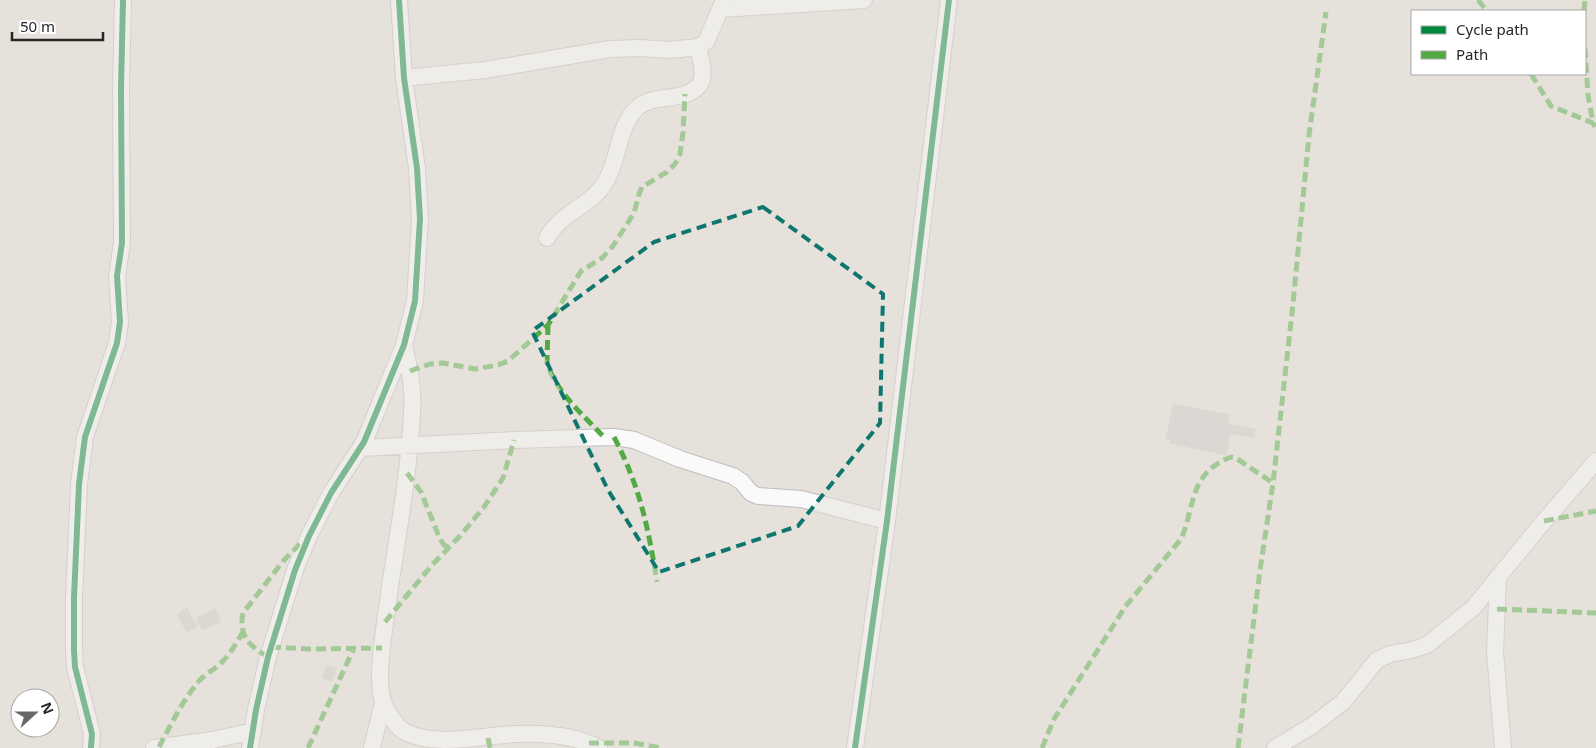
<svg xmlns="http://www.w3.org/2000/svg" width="1596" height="748" font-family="'Noto Sans',sans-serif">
	<rect width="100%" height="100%" fill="#e6e1db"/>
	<path fill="#cecbc7" stroke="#d0cdc7" d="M1173 404 1230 415 1228 424 1255 429 1254 437 1230 434 1226 455 1170 443V439H1166Z
		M187 608 197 627 187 632 177 614Z
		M215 609 221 622 202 630 196 618Z
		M326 666 336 668 332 681 323 678Z"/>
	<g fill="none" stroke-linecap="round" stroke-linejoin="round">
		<defs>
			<path id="minor" d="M721 9 864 0
				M404 78 485 70 610 49 640 48 670 50 698 47 706 42 724 0
				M547 238C561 212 592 206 606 181 619 159 618 126 637 108 654 92 685 104 700 84 706 75 700 57 698 47
				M404 345C409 367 414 389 412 412 409 480 395 547 386 615 383 639 376 679 383 702 387 712 396 727 405 732 439 748 482 735 517 734 544 733 575 735 599 748
				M361 448 514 440 614 437 634 440 680 459 733 476 742 482 751 493 758 496 801 499 887 521
				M1498 577 1495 652 1503 748
				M91 748 92 734 75 667 74 650V598L79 484 85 437 117 343 120 322 117 276 122 243 121 88 123 0
				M154 748 213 740 253 731
				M250 748 256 710 268 657 295 570 309 536 331 493 364 442 404 345 415 301 420 219 417 168 404 78 399 0
				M372 748 383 702
				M855 748 887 521 949 0
				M1275 748 1313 725 1343 702 1377 660 1390 654 1412 650 1427 645 1473 608 1540 526 1596 461"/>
		</defs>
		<use href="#minor" stroke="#bfbdbd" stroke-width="18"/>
		<use href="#minor" stroke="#fbfafa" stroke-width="16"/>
		<path stroke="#53aa44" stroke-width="5" stroke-dasharray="10 5" stroke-linecap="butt" d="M1478 0 1487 11
			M1584 11 1585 0
			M1585 48 1588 95 1593 123 1595 127
			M1531 74 1551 106 1593 123
			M548 325 547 363C556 392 584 416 604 437
			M410 371 430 364 443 363 475 369 498 365 508 361 548 325 581 271 602 258 613 246 634 213 639 194 642 187 667 172 675 164 680 154 683 132 685 94
			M614 437C640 487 648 526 657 582
			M407 473 421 492 440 539 444 545 449 547
			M1544 521 1596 511
			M1497 609 1596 613
			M385 622 432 565 460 536 484 507 503 478 514 440
			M271 647 308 649 382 648
			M268 657C250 646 238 637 243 613L284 560 303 541
			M488 738 490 748
			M589 743H634L661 748
			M159 747C171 725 182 701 199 681 206 673 216 669 223 661 231 653 237 642 243 632
			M308 748 354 648
			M1042 748 1054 719 1125 607 1181 539C1196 505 1188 474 1231 457L1236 458 1273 483
			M1238 748 1260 570 1273 483 1293 304 1309 135 1326 12"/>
		<defs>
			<path id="cycleway" d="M91 748 92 734 75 667 74 650V598L79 484 85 437 117 343 120 322 117 276 122 243 121 88 123 0
				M250 748 256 710 268 657 295 570 309 536 331 493 364 442 404 345 415 301 420 219 417 168 404 78 399 0
				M855 748 887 521 949 0"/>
		</defs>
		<use href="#cycleway" stroke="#fff" stroke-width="9"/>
		<use href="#cycleway" stroke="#00873e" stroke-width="6"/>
	</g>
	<path d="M0 0H1596V748H0ZM763 207 883 294 880 423 798 526 659 572 608 490 532 331 654 242Z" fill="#e6e1db" fill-opacity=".55" fill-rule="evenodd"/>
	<path fill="none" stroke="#0f766e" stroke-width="4" stroke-dasharray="10 6" stroke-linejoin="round" d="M763 207 883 294 880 423 798 526 659 572 608 490 532 331 654 242Z"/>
	<rect x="1411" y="10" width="175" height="65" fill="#ffffff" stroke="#a8a8a8"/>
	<rect x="1421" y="26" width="25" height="8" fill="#00873e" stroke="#a8a8a8"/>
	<text x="1456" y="35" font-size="15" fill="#262626">Cycle path</text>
	<rect x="1421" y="51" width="25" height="8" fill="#53aa44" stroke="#a8a8a8"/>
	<text x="1456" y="60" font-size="15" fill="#262626">Path</text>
	<g transform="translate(35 713) rotate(69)"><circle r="24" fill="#ffffff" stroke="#a8a8a8"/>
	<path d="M0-4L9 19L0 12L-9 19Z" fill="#696765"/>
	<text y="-8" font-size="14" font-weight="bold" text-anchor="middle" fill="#262626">N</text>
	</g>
	<path d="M12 32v8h91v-8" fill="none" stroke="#262626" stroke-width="2.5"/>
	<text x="20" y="32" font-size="15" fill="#262626" stroke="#ffffff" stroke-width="4" paint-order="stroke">50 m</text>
</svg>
